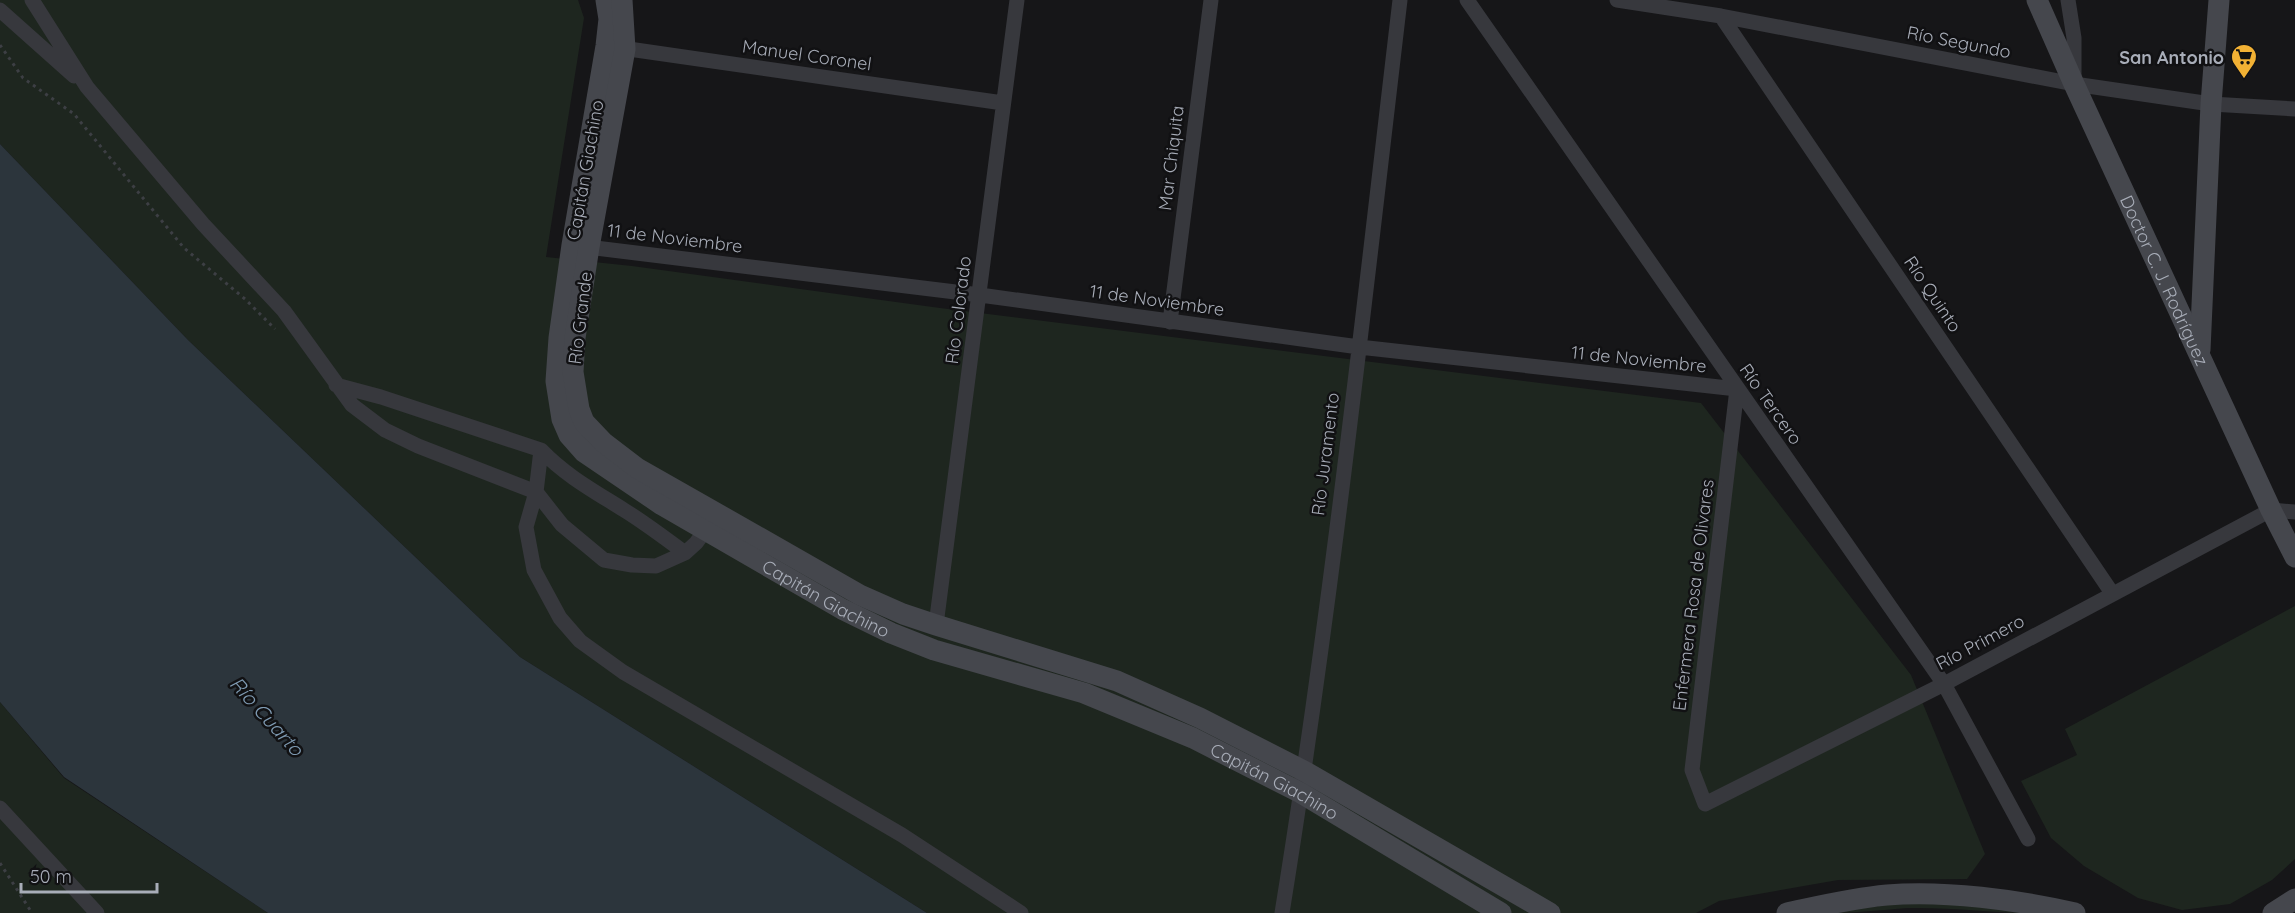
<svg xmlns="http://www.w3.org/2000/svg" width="2295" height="913" font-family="Quicksand,sans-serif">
	<rect width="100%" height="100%" fill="#161618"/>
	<path fill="#1e261f" d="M0 0H578L584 18 546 257 632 266 940 308 1701 403 1911 675 1985 854 1967 879 1838 880 1719 901 1696 913H927L520 657 188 340 0 144Z
		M2295 606V859L2272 880 2230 904 2182 910 2138 898 2084 866 2051 838 2021 781 2077 755 2065 729Z
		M0 702 64 778 268 913H0Z
		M1930 899 2034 913C1993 913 1948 907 1908 908 1881 910 1855 913 1828 913Z"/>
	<path fill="#2c353c" d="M0 144 188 340 520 657 927 913H268L64 777 0 702Z"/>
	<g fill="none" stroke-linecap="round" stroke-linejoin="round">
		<path stroke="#3d3f44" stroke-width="3" stroke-dasharray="3 4.5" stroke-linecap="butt" d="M0 45 23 78 74 114 184 248 245 299 275 329
			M0 863 32 913"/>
		<path stroke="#37383d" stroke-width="15" d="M32 0 87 87 203 224 284 311 352 405 385 430 418 446 536 492 562 525 604 560 632 565 656 566 685 553 696 543 710 524
			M1467 0 1944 684 2028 839
			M1617 0 1721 16 2074 84 2211 104 2295 109
			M2068 0 2074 38V78
			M0 10 74 76
			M1721 16 2112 593
			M615 47 1003 103
			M579 246 980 295 1359 347 1737 389
			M1170 322 1211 0
			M336 385 381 397 541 450C566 476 594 491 624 510 645 523 665 538 685 553
			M1737 389 1692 770 1705 804 1944 684 2271 510 2295 512
			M541 450 536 492 526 527 534 570 560 618 580 641 623 672 902 835 1021 913
			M936 625 1017 0
			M0 808 97 913
			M1282 913C1331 610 1364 305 1400 0"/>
		<g stroke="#45474d" stroke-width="21">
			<path id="s1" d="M606 0 609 19 606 46 572 245 559 338 556 381 562 419 569 435 584 452 662 505 842 609 891 633 934 650 1084 693 1193 738 1301 793 1501 913"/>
			<path d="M622 0 625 49 589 247 575 338 573 372 579 409 584 422 603 442 637 468 860 595 903 614 936 625 1117 681 1200 718 1304 771 1550 913"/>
			<path id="s2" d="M2037 0 2074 84 2271 510 2295 557"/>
			<path d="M2200 350 2211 104 2219 0"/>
			<path d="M1787 913C1820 906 1853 898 1887 895 1944 890 2018 900 2075 913"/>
			<path d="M2273 913 2295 899"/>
		</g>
	</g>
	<defs>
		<symbol id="supermarket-pin" viewBox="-11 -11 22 30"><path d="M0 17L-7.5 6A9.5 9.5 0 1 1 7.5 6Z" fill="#f2b134" stroke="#111113"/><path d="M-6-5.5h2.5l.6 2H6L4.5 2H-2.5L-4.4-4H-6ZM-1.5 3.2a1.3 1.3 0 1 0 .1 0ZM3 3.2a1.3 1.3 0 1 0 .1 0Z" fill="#111"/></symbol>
	</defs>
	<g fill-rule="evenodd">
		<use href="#supermarket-pin" x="2229" y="42" width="30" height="40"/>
	</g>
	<g text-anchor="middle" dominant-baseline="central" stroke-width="5" stroke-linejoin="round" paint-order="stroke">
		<g font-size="18" fill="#a8adb8" stroke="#111113">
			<text transform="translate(1959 42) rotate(11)">Río Segundo</text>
			<text transform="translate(807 55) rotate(8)">Manuel Coronel</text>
			<text transform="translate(1171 158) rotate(-83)">Mar Chiquita</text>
			<text transform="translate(585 170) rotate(-80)">Capitán Giachino</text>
			<text transform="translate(675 238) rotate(7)">11 de Noviembre</text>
			<text stroke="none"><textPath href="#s2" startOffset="308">Doctor C. J. Rodríguez</textPath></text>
			<text transform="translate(1933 294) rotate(56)">Río Quinto</text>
			<text transform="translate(1157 300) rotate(8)">11 de Noviembre</text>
			<text transform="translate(958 310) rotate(-83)">Río Colorado</text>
			<text transform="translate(580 318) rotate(-83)">Río Grande</text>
			<text transform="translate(1639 359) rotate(6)">11 de Noviembre</text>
			<text transform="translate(1771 404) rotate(55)">Río Tercero</text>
			<text transform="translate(1325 454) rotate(-83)">Río Juramento</text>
			<text transform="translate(1693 595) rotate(-83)">Enfermera Rosa de Olivares</text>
			<text stroke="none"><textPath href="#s1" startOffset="747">Capitán Giachino</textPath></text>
			<text transform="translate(1980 642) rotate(-28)">Río Primero</text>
			<text stroke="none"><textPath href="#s1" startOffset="1233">Capitán Giachino</textPath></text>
		</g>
		<g font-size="18" font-weight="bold" fill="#a8adb8" stroke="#111113" text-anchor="end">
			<text x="2224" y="57">San Antonio</text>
		</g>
		<g font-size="20" font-style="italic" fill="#7f9bb3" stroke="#111113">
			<text transform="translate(267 716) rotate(48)">Río Cuarto</text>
		</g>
	</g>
	<path d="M21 883v9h136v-9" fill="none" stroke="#a8adb8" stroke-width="3"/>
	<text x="30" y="883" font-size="18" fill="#a8adb8" stroke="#111113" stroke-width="4.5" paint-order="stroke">50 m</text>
</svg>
